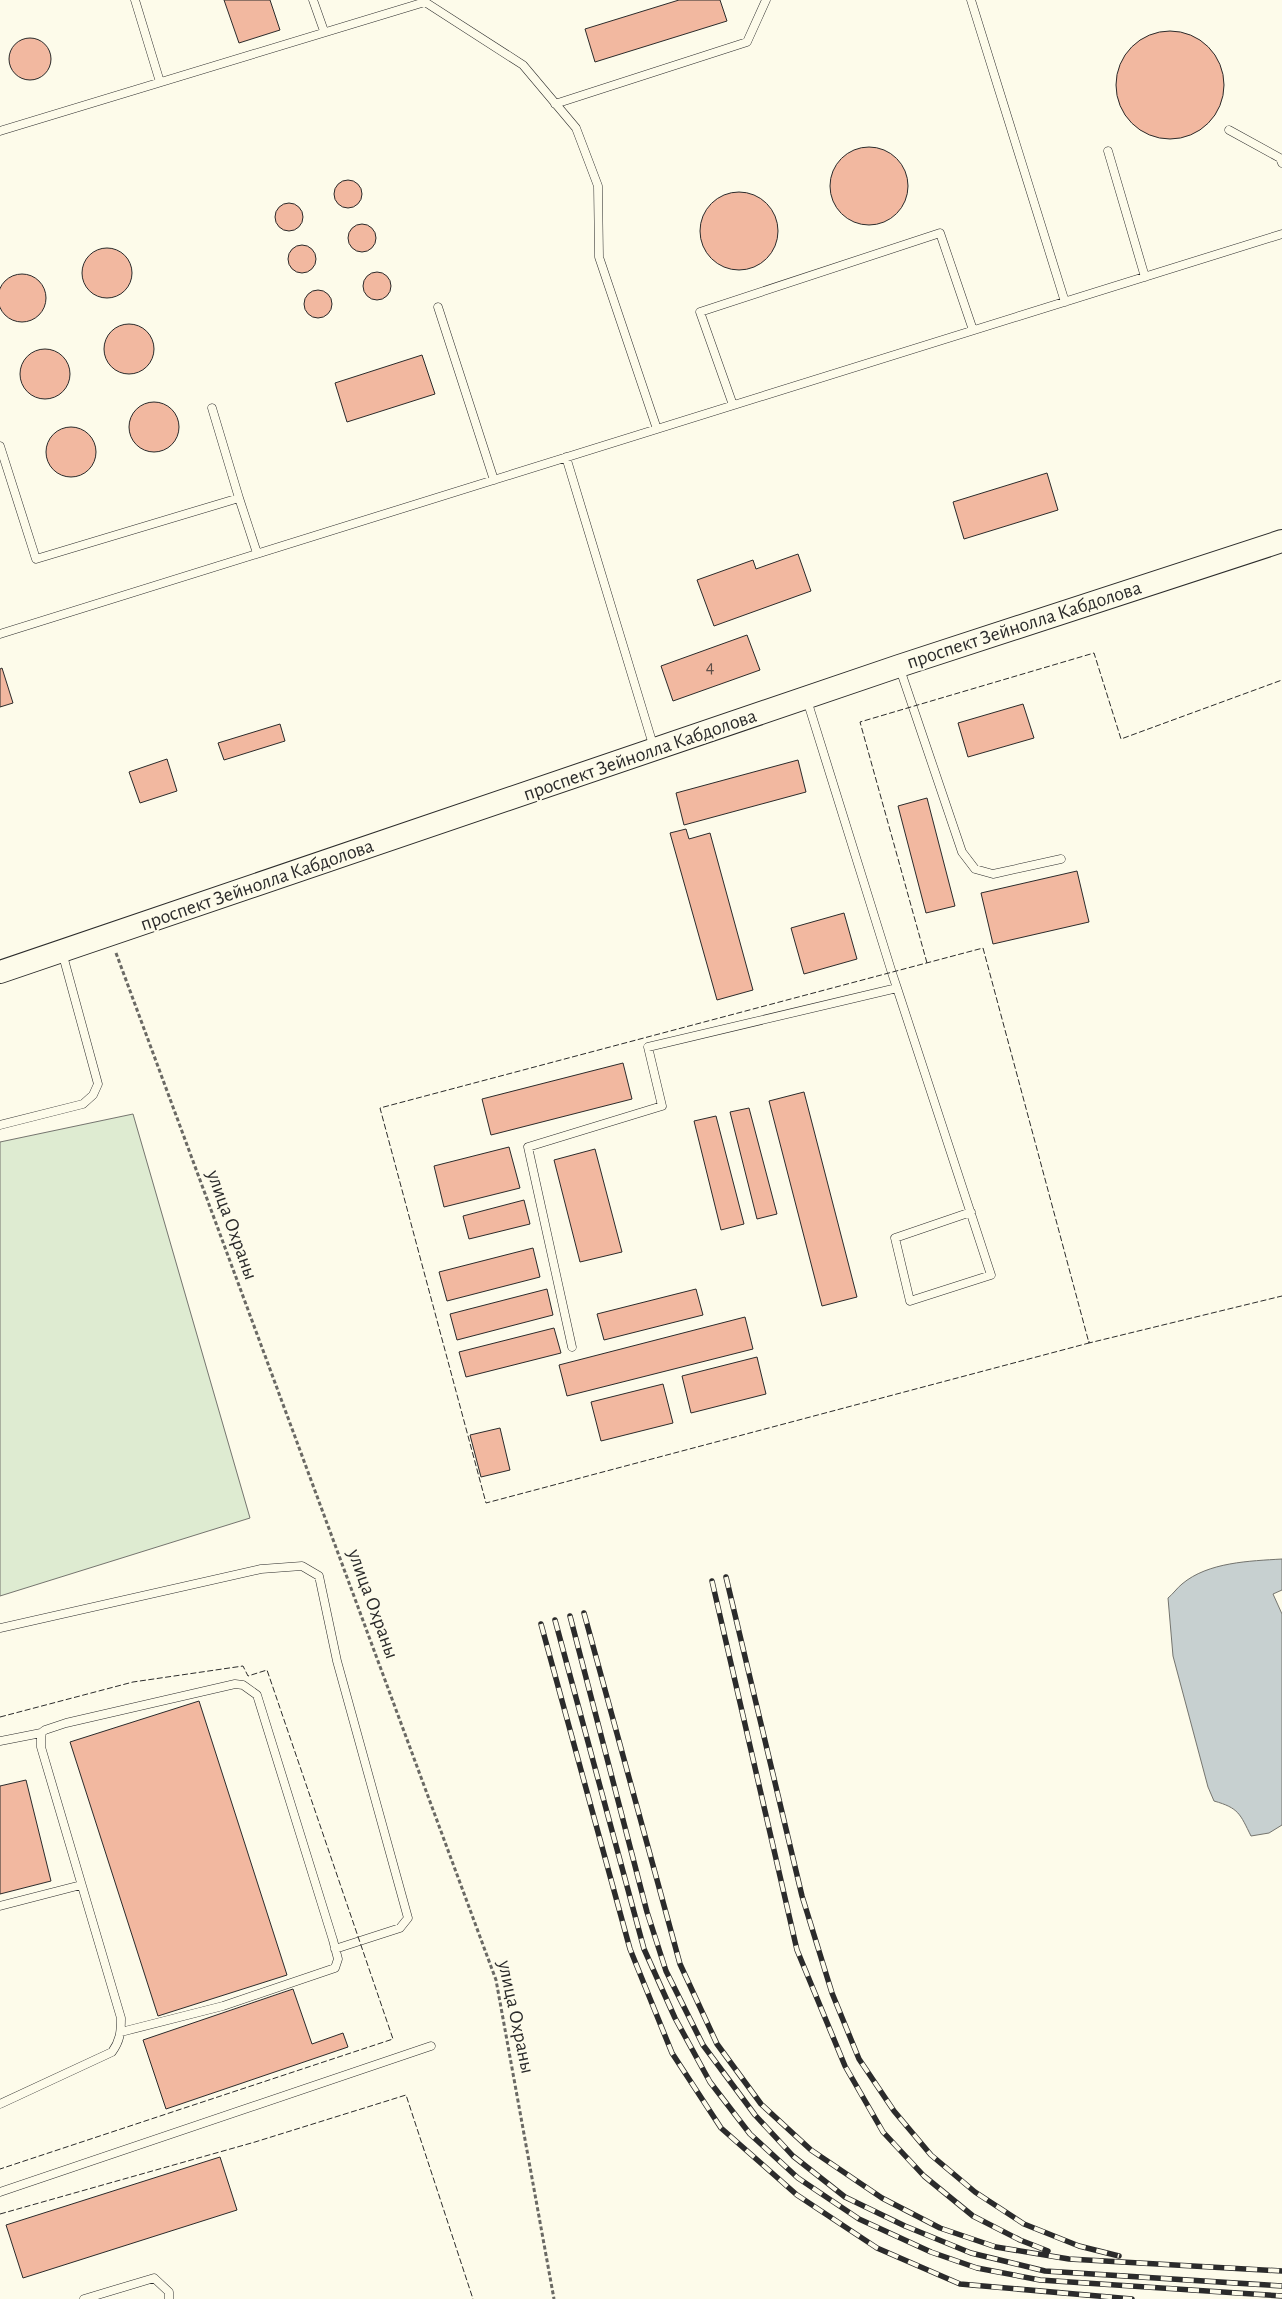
<svg xmlns="http://www.w3.org/2000/svg" width="1282" height="2299" font-family="'Alegreya Sans',sans-serif">
	<rect width="100%" height="100%" fill="#fdfbea"/>
	<path fill="#deebd1" stroke="#74746e" d="M133 1114 250 1518 0 1596V1142Z"/>
	<path fill="#c7d0d0" stroke="#74746e" d="M1282 1559V1590L1273 1594 1282 1614V1825L1269 1833 1251 1836C1240 1814 1239 1808 1214 1801L1208 1787 1173 1656 1168 1598C1173 1594 1177 1588 1182 1584 1208 1562 1250 1561 1282 1559Z"/>
	<path fill="#f2b8a0" stroke="#2b2b2b" d="M224 0H270L280 30 239 43Z
		M679 0H720L727 21 595 62 585 29Z
		M1116 85a54 54 0 1 1 108 0a54 54 0 1 1-108 0Z
		M9 59a21 21 0 1 1 42 0a21 21 0 1 1-42 0Z
		M830 186a39 39 0 1 1 78 0a39 39 0 1 1-78 0Z
		M334 194a14 14 0 1 1 28 0a14 14 0 1 1-28 0Z
		M700 231a39 39 0 1 1 78 0a39 39 0 1 1-78 0Z
		M275 217a14 14 0 1 1 28 0a14 14 0 1 1-28 0Z
		M348 238a14 14 0 1 1 28 0a14 14 0 1 1-28 0Z
		M288 259a14 14 0 1 1 28 0a14 14 0 1 1-28 0Z
		M82 273a25 25 0 1 1 50 0a25 25 0 1 1-50 0Z
		M363 286a14 14 0 1 1 28 0a14 14 0 1 1-28 0Z
		M-2 298a24 24 0 1 1 48 0a24 24 0 1 1-48 0Z
		M304 304a14 14 0 1 1 28 0a14 14 0 1 1-28 0Z
		M104 349a25 25 0 1 1 50 0a25 25 0 1 1-50 0Z
		M20 374a25 25 0 1 1 50 0a25 25 0 1 1-50 0Z
		M422 355 435 394 347 422 335 383Z
		M129 427a25 25 0 1 1 50 0a25 25 0 1 1-50 0Z
		M46 452a25 25 0 1 1 50 0a25 25 0 1 1-50 0Z
		M1047 473 1058 510 964 539 953 502Z
		M798 554 811 591 714 626 697 580 753 560 756 569Z
		M747 635 760 670 673 701 661 666Z
		M2 668 13 703 0 707V669Z
		M1023 704 1034 738 968 757 958 723Z
		M280 724 285 741 224 760 218 743Z
		M167 759 177 791 140 803 129 772Z
		M798 760 806 792 684 825 676 793Z
		M927 798 955 906 926 913 898 806Z
		M686 829 689 839 710 833 753 990 717 1000 670 833Z
		M1077 871 1089 922 993 944 981 893Z
		M844 913 857 959 804 974 791 928Z
		M623 1063 632 1099 491 1135 482 1099Z
		M804 1092 857 1297 822 1306 769 1101Z
		M749 1108 777 1214 757 1219 730 1112Z
		M716 1116 744 1224 721 1230 694 1121Z
		M509 1147 520 1188 444 1207 434 1166Z
		M595 1149 622 1252 580 1262 554 1160Z
		M524 1200 530 1224 469 1239 463 1216Z
		M533 1248 540 1277 447 1301 439 1272Z
		M547 1289 553 1315 457 1340 450 1314Z
		M696 1289 703 1315 604 1340 597 1314Z
		M745 1317 753 1349 567 1396 559 1365Z
		M554 1328 561 1353 466 1377 459 1352Z
		M757 1357 766 1394 691 1413 682 1376Z
		M663 1384 673 1423 601 1441 591 1402Z
		M500 1428 510 1470 481 1477 470 1435Z
		M199 1701 287 1975 158 2016 70 1742Z
		M26 1780 51 1881 0 1894V1786Z
		M293 1989 312 2044 343 2033 348 2047 166 2109 143 2040Z
		M220 2157 237 2210 23 2278 6 2225Z"/>
	<g fill="none" stroke-linecap="round" stroke-linejoin="round">
		<defs>
			<path id="lane" d="M135 0 160 82
				M313 0 324 31
				M971 0 1065 302
				M555 104 747 42 766 0
				M1229 130 1280 158 1282 163
				M0 131 425 2 523 65 576 128 598 186 599 257 657 429
				M1108 151 1145 277
				M438 307 494 480
				M733 405 700 312 940 233 973 330
				M212 408 239 498
				M0 446 36 559 239 498 257 553
				M566 457 654 748
				M0 634 1282 234
				M900 669 962 852 975 869 993 874 1061 859
				M807 700 892 973 897 988 991 1275 910 1301 895 1238 971 1212
				M0 1125 83 1104 93 1095 98 1084 62 952
				M572 1347 528 1147 662 1106 648 1047 897 988
				M0 1628 261 1569 302 1566 319 1576 337 1661 408 1918 400 1928 335 1949
				M0 1741 41 1733
				M0 1906 81 1885
				M0 2104 112 2052C120 2041 121 2032 121 2018L41 1747V1733L45 1730 66 1723 235 1684 243 1685 257 1695 333 1940 338 1959 335 1968 223 2006 121 2032
				M0 2192 431 2046
				M84 2299 154 2278 169 2292V2299"/>
			<path id="secondary" d="M0 972 899 666 1282 541"/>
		</defs>
		<use href="#lane" stroke="#2b2b2b" stroke-width="9"/>
		<use href="#secondary" stroke="#2b2b2b" stroke-width="24"/>
		<path stroke="#6a6964" stroke-width="3" stroke-dasharray="4 2.5" stroke-linecap="butt" d="M116 953 496 1980 554 2299"/>
		<use href="#lane" stroke="#fdfbea" stroke-width="8"/>
		<use href="#secondary" stroke="#fdfbea" stroke-width="22"/>
		<defs>
			<path id="rail" d="M726 1577 802 1896 832 1993 859 2059 894 2111 931 2155 975 2192 1024 2224 1079 2246 1119 2256
				M712 1581 797 1950 845 2066 883 2132 924 2176 973 2216 1020 2240 1048 2251
				M584 1613 680 1964 717 2044 761 2104 811 2150 882 2198 940 2228 996 2247 1069 2259 1282 2271
				M570 1616 647 1912 666 1971 703 2045 755 2115 793 2156 845 2197 905 2226 971 2253 1045 2271 1282 2286
				M555 1620 644 1949 675 2018 710 2082 750 2134 798 2178 859 2219 931 2252 977 2268 1040 2280 1282 2296
				M541 1624 630 1949 672 2053 721 2128 797 2195 877 2248 960 2284 1132 2299"/>
		</defs>
		<use href="#rail" stroke="#2b2b2b" stroke-width="5.5"/>
		<use href="#rail" stroke="#fdfbea" stroke-width="4" stroke-dasharray="11" stroke-linecap="butt"/>
		<path stroke="#2b2b2b" stroke-width="1" stroke-dasharray="6 2.5" stroke-linecap="butt" d="M983 948 1089 1343 486 1503 380 1108Z
			M927 963 860 722 1094 653 1121 739 1282 680
			M1089 1341V1343L1282 1296
			M0 1717 133 1682 243 1666 248 1676 267 1670 393 2039 0 2169
			M0 2214 255 2142 406 2095 473 2299"/>
	</g>
	<g text-anchor="middle" dominant-baseline="central" stroke-width="4" stroke-linejoin="round" paint-order="stroke">
		<g font-size="18" fill="#5d4e48">
			<text x="710" y="668">4</text>
		</g>
		<g font-size="20" fill="#2b2b2b" stroke="#fdfbea">
			<text transform="translate(1024 625) rotate(-18)">проспект Зейнолла Кабдолова</text>
			<text transform="translate(640 755) rotate(-19)">проспект Зейнолла Кабдолова</text>
			<text transform="translate(257 885) rotate(-19)">проспект Зейнолла Кабдолова</text>
			<text transform="translate(232 1225) rotate(70)">улица Охраны</text>
			<text transform="translate(373 1604) rotate(70)">улица Охраны</text>
			<text transform="translate(516 2017) rotate(78)">улица Охраны</text>
		</g>
	</g>
</svg>
